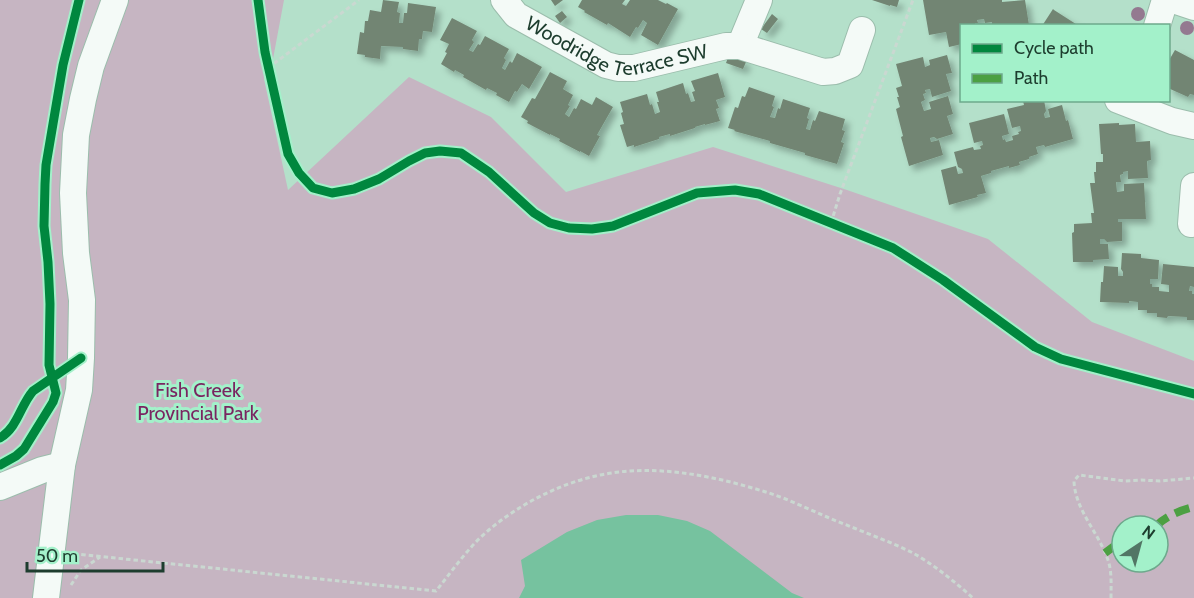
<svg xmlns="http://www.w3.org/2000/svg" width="1194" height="598" font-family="Cabin,sans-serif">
	<defs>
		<filter id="shadow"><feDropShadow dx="5" dy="5" stdDeviation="3" flood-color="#0004"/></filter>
	</defs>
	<rect width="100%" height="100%" fill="#b4e0ca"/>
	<path fill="#c6b5c2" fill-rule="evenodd" d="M0 0H284L273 59 264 79 288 190 409 77 491 117 566 192 713 147 847 190 988 239 1092 322 1194 361V598H0ZM1122 526H1158V562H1122Z"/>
	<path fill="#76c29f" d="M626 515H658L687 521 710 531 792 593 804 598H519L525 586 521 560 567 532 597 520Z"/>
	<path fill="#728573" filter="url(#shadow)" d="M383 0 399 2 397 12 400 13 399 23H403L404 13H407L408 3 436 7 432 32 423 31 422 39H419L418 51 403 49V47L381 46 380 59 365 57V55L357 54 360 32 364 33 365 21H368L370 10 381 12Z
		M551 0H563L555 6Z
		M582 0H625L622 4 626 6 630 0H658L666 4 667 3 678 9 658 45 641 35 647 23 643 20 638 28 636 27 630 37 608 23 607 25 584 12 585 11 578 7Z
		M872 0H899L897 7 890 5V6Z
		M923 0H1002V2L1025 0 1029 25 995 26V24L992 25V22L985 23 984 19 977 20 978 23H975V26H962V44L949 47 946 32 929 35Z
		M1053 9 1054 10 1079 26H1042Z
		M562 11 567 17 560 23 555 16Z
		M772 14 778 19 767 33 761 29Z
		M452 18 477 31 472 40 474 42 469 50 473 52 478 44 480 45 485 36 509 49 504 58 506 60 502 68 505 70 510 61 512 63 517 53 542 67 529 89 522 84 517 92 515 91 509 102 496 95 497 93 487 88 486 90 463 77 464 75 455 70 454 72 441 64 447 53 445 52 449 44 440 40Z
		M1175 50 1194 60V95L1190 94 1188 97 1168 88V62Z
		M729 55 746 62 743 69 726 63Z
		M947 55 952 73 946 74 951 91 932 97 930 89 925 90 926 93 923 94 925 100 921 102 924 111 931 109 929 102 948 96 953 114 947 116 953 134 937 139 934 137 930 138 931 142 939 140 943 155 909 166 901 137 903 136 896 109 900 107 897 97H899L896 88 902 86 896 64 923 57 925 67 930 65 929 60Z
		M550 72 567 81 563 89 573 95 568 105 570 106 565 114 569 117 574 108 576 109 581 99 592 105 596 97 613 107 597 135 600 136 589 156 580 151V152L559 141 560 139 550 134V135L527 123 528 121 521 117 532 98 535 99Z
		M718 73 725 97 716 100 719 108 716 109 720 121 705 125V124L695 127V128L670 136V134L659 137V139L634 147V145L627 147 620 125 624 124 621 113 623 112 620 102 647 94 650 105 652 104 655 114 660 112 657 102H659L656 92 683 83 686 94 688 93 691 102 695 101 692 92 695 91 691 81Z
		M749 87 775 96 772 106 774 107 770 117 775 118 778 108 780 109 783 99 810 108 807 118 809 119 806 129 810 130 813 120 815 121 819 111 845 119 842 130 845 131 841 142 844 143 837 164 805 155V153L770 143V141L734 131 735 130 728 128 735 107 738 108 742 96 745 97Z
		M1025 100H1044L1046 111 1044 114 1045 118 1050 117 1048 109 1062 105 1066 121 1068 120 1073 139 1045 147 1044 145 1036 147 1038 154 1029 157V159L1019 162 1020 165 1009 168V166L991 171V173L981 176 986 193 977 195 978 197 949 205 941 170 956 166 958 174 963 173 962 169 958 167 954 152 973 147 974 150 981 149 980 146 983 145 982 141 974 143 969 123 1004 114 1009 134 1002 136 1003 140 1005 139 1006 142 1013 140 1012 136 1019 134 1018 132 1021 131 1020 126 1012 128 1007 109 1024 105 1023 101Z
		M1119 123V125L1135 124 1136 142 1150 141 1151 160 1147 161 1148 178 1128 179V171L1123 172V174L1120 175 1121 182H1116L1117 192 1124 191V184L1144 183 1146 219H1118V222H1122V241L1107 242 1104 239H1100V244H1108L1109 259 1093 260V262H1073L1072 233 1074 232V224L1092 223 1091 213H1094L1090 183H1095L1094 172H1096V162H1103V154H1101L1099 124Z
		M1122 253 1141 254V258L1159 260 1158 279H1150V284H1152V287H1159V291L1169 292V285L1161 284 1163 264 1194 267V287L1190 286 1189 291H1192V294H1194V320H1187V317L1168 316 1167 318 1157 317V313H1147V310H1138V302L1129 301V303L1100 302 1101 282H1103L1104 266 1118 267V276H1123V272L1121 269Z"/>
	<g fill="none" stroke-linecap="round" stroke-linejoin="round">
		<defs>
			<g id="minor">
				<path id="s1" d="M504 0 516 15 606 65 618 68H634L726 46H740L759 0"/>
				<path d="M1173 0 1194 7"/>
				<path d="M1157 26 1165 0"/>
				<path d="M740 46 823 72 835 71 850 65 862 30"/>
				<path d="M1118 100 1172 121 1194 126"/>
				<path d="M1191 224 1194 186"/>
				<path d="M0 487 42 470 62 465"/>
				<path d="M46 598 62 465 79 390 81 358 82 300 76 253 73 193 76 135 83 99 91 66 115 0"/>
			</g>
		</defs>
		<use href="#minor" stroke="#9bbdac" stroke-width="28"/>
		<path stroke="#cad8d1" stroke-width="3" stroke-dasharray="4.5 3" stroke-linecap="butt" d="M268 68 359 0
			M831 223 840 194 913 0
			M74 555 76 554 436 591C453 570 469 546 490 529 529 497 579 474 630 471 676 468 725 479 769 493 788 499 808 509 827 517 855 529 884 539 911 552 932 563 955 582 973 598
			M71 585 81 570 100 557
			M1111 598C1111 585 1112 572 1108 560 1099 533 1075 510 1074 481L1079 475 1125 481 1141 480 1160 481 1194 478"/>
		<use href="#minor" stroke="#f4faf7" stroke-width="26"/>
		<path stroke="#4ca042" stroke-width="8" stroke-dasharray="15 8" stroke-linecap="butt" d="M1156 526C1166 516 1181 510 1194 507
			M1105 553 1113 547 1122 545"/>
		<defs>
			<path id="cycleway" d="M258 0 265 52 288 154 299 173 313 188 332 193 354 189 379 179 409 161 425 153 440 151 461 153 489 172 534 213 550 223 569 228 592 229 613 226 697 193 735 190 759 194 893 248 943 280 1035 347 1061 359 1194 394
				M0 438C18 427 20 406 33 391L81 358
				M0 465 16 456 24 449 53 402 56 393 49 365 50 304 48 262 44 226 45 184 46 165 63 65 79 0"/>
		</defs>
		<use href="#cycleway" stroke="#a3f1ca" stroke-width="13"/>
		<use href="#cycleway" stroke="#00873e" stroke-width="9"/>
	</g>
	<g fill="#947990">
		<circle cx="1138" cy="14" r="7"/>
		<circle cx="1187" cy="28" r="7"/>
	</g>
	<g text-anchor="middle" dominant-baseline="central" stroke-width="6" stroke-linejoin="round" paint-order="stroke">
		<g font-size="20" fill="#1d3d2e" stroke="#a3f1ca">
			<text stroke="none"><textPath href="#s1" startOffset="129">Woodridge Terrace SW</textPath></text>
		</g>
		<g font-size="20" fill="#7a2561" stroke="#a3f1ca">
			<text x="198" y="390">Fish Creek<tspan x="198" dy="23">Provincial Park</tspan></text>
		</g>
	</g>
	<rect x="960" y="24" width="210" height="78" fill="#a3f1ca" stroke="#6da98c" stroke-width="1.5"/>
	<rect x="972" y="44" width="30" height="9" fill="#00873e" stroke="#6da98c" stroke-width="1.5"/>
	<text x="1014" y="54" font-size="18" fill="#1d3d2e">Cycle path</text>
	<rect x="972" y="74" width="30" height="9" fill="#4ca042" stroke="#6da98c" stroke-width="1.5"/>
	<text x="1014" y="84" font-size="18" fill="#1d3d2e">Path</text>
	<g transform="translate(1140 544) rotate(36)"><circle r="28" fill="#a3f1ca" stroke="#6da98c" stroke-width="1.5"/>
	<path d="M0-4.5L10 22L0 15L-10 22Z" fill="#527665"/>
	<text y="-9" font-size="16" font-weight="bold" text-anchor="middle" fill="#1d3d2e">N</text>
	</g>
	<path d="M27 562v9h136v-9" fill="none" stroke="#1d3d2e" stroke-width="3"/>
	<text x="36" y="562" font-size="18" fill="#1d3d2e" stroke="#a3f1ca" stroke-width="4.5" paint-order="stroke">50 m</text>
</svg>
